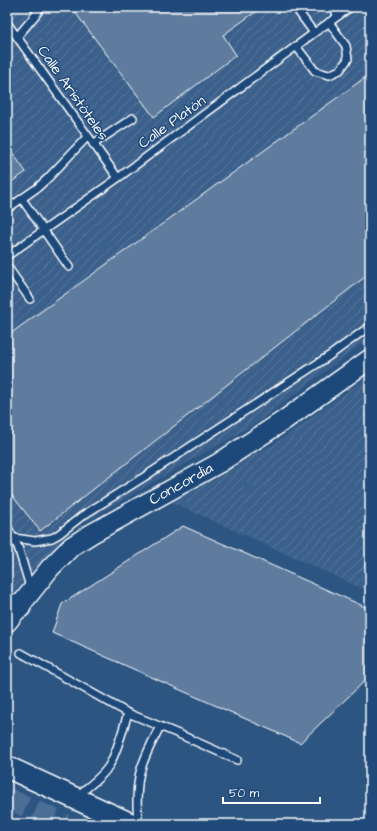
<svg xmlns="http://www.w3.org/2000/svg" width="377" height="831" font-family="'Architects Daughter',sans-serif">
	<defs>
		<pattern id="industrial-furrows" width="10" height="10" patternUnits="userSpaceOnUse"><rect width="10" height="10" fill="#3b618b"/><path d="M-1 1l2-2M0 10L10 0M9 11l2-2" fill="none" stroke="#58799c"/></pattern>
	</defs>
	<rect width="100%" height="100%" fill="#2c5582"/>
	<filter id="ink" filterUnits="userSpaceOnUse"><feTurbulence type="fractalNoise" baseFrequency=".025" numOctaves="2"/><feDisplacementMap in="SourceGraphic" scale="8" xChannelSelector="R" yChannelSelector="G"/><feConvolveMatrix kernelMatrix="1 2 1 2 8 2 1 2 1" color-interpolation-filters="sRGB"/></filter>
	<g filter="url(#ink)">
		<path fill="url(#industrial-furrows)" d="M7 7H370V338L256 423 67 532 7 604Z
			M370 375V592L167 500 274 444Z"/>
		<path fill="#5e7c9f" stroke="#fff" d="M71 7H260L261 8 223 35 236 55 154 117Z
			M370 74V273L40 531 7 489V336Z
			M7 145 26 172 7 185Z
			M183 526 370 609V676L300 743 52 633 62 604Z"/>
		<g fill="none" stroke-linecap="round" stroke-linejoin="round">
			<path stroke="#4c6e95" stroke-width="21" stroke-dasharray="21 10" stroke-linecap="butt" d="M7 798 65 824"/>
			<defs>
				<path id="lane" d="M295 7 314 33
					M333 7 338 16
					M7 23 118 178
					M17 37 38 12 34 7
					M296 46 315 71 329 75 340 70 348 59 346 46 329 22
					M93 144 133 118
					M22 199 69 267
					M7 209 37 188 48 178 88 136
					M7 256 118 178 314 33 351 7
					M7 266 30 299
					M7 526 18 547 31 590
					M14 538 35 541 52 538 59 534 82 516 144 477 329 356 370 326
					M370 563V566
					M21 653 128 713 181 735 237 760
					M76 797C87 787 103 777 110 764 118 749 123 729 128 713
					M138 824C137 808 136 793 139 777 142 759 153 742 160 726"/>
				<path id="secondary" d="M7 622 50 568 72 546 91 534 219 463 283 421 370 359"/>
				<path id="primary" d="M7 604 20 607
					M7 767 131 824"/>
			</defs>
			<use href="#lane" stroke="#fff" stroke-width="10"/>
			<use href="#secondary" stroke="#fff" stroke-width="22"/>
			<use href="#primary" stroke="#fff" stroke-width="24"/>
			<use href="#lane" stroke="#1f4a7a" stroke-width="7"/>
			<use href="#secondary" stroke="#1f4a7a" stroke-width="19"/>
			<use href="#primary" stroke="#1f4a7a" stroke-width="21"/>
		</g>
	</g>
	<g text-anchor="middle" dominant-baseline="central" stroke-width="3" stroke-linejoin="round" paint-order="stroke">
		<g font-size="15" fill="#fff" stroke="#1f4a7a">
			<text transform="translate(73 93) rotate(55)">Calle Aristóteles</text>
			<text transform="translate(172 122) rotate(-36)">Calle Platón</text>
			<text transform="translate(181 484) rotate(-29)">Concordia</text>
		</g>
	</g>
	<rect width="377" height="831" fill="none" stroke="#1f4a7a" stroke-width="24"/>
	<rect x="12" y="12" width="353" height="807" fill="none" stroke="#fff" stroke-width="1.5" filter="url(#ink)"/>
	<path d="M223 797v6h97v-6" fill="none" stroke="#ffffff" stroke-width="2"/>
	<text x="229" y="797" font-size="12" fill="#ffffff" stroke="#1f4a7a" stroke-width="3" paint-order="stroke">50 m</text>
</svg>
